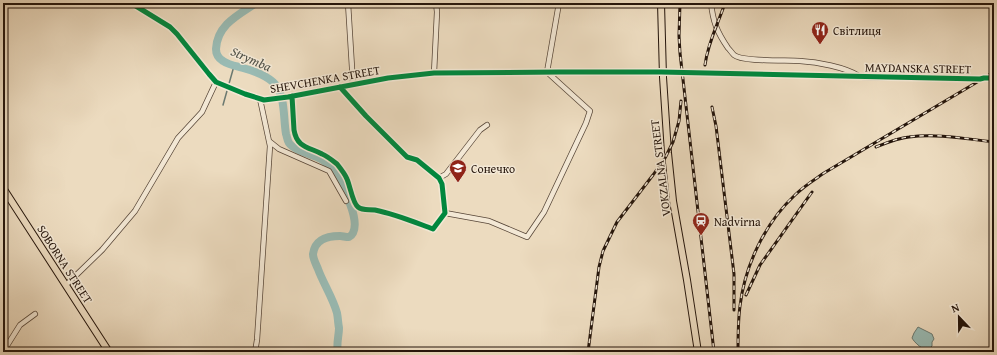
<svg xmlns="http://www.w3.org/2000/svg" width="997" height="355" font-family="'Gentium Book Plus',serif">
	<rect width="100%" height="100%" fill="#ecdbbf"/>
	<filter id="stains"><feTurbulence type="fractalNoise" baseFrequency=".005" numOctaves="4"/><feColorMatrix values="0 0 0 0 .2 0 0 0 0 .09 0 0 0 0 .02 0 0 0 .5 -.17"/></filter>
	<radialGradient id="worn" r=".72"><stop offset=".6" stop-color="#630" stop-opacity="0"/><stop offset="1" stop-color="#630" stop-opacity=".3"/></radialGradient>
	<path fill="#99bbb4" stroke="#6b7970" d="M918 327 932 334 934 339 932 342V346C931 347 930 348 929 349 924 352 914 342 912 338L914 333Z"/>
	<g fill="none" stroke-linecap="round" stroke-linejoin="round">
		<path stroke="#6b7970" stroke-width="1.5" d="M223 105 234 66"/>
		<path stroke="#99bbb4" stroke-width="8" d="M256 3C238 15 217 25 216 49 216 54 218 58 223 61 229 65 236 66 243 68 254 71 265 75 273 82 286 94 283 118 286 134 287 136 287 140 289 143 294 151 312 154 321 159 328 163 333 170 337 176 344 189 360 219 353 233 352 235 351 236 349 237 346 237 342 236 340 236 327 236 315 239 313 254 313 259 316 264 318 269 323 283 333 298 337 313 338 318 338 323 339 328 339 336 336 344 338 352"/>
		<defs>
			<path id="minor" d="M131 3 170 27 177 34 209 74 216 82 245 94 264 100 288 97 388 78 434 73 559 72H661
				M348 3 353 84
				M711 3C713 22 717 32 728 48 730 50 732 53 734 55 742 62 787 60 800 61 817 62 845 67 859 76
				M547 72 559 3
				M434 73 437 12 436 3
				M718 73 860 77 980 79 984 78H994
				M292 96 294 130C297 148 309 147 322 154 327 156 332 160 337 164 341 169 345 174 347 179 350 186 353 204 358 207 363 211 369 209 375 210 395 214 414 222 433 229L445 213 442 184 439 178 417 160 407 157 366 116 340 87
				M269 141 279 149 329 171 346 201
				M439 178 446 174 480 130 487 125
				M445 213 489 221 527 237 544 212 586 123 590 111 547 72
				M66 285 102 250 135 211 178 138 202 112 216 82
				M3 352 20 325 35 314
				M255 352 257 340 270 146 260 99"/>
			<path id="major" d="M661 3 663 77 668 153 673 201 687 280 698 352
				M3 188 109 352"/>
		</defs>
		<use href="#minor" stroke="#574638" stroke-width="6"/>
		<use href="#major" stroke="#25150b" stroke-width="8"/>
		<use href="#minor" stroke="#f3e8d5" stroke-width="4.5"/>
		<use href="#major" stroke="#ecdbbf" stroke-width="6"/>
		<defs>
			<path id="rail" d="M680 3 679 36 680 53 714 352
				M705 65C708 42 718 24 725 3
				M712 107 716 126 734 274V310
				M876 147C886 143 898 138 909 137 936 133 967 139 994 142
				M746 295 760 265 812 192
				M588 352 599 267 603 251 617 222 653 175 665 158 673 142 679 121 681 101
				M738 352C738 337 738 321 740 306 745 265 765 223 795 195 804 186 814 180 824 173L994 72"/>
		</defs>
		<use href="#rail" stroke="#25150b" stroke-width="3"/>
		<use href="#rail" stroke="#f3e8d5" stroke-width="1.5" stroke-dasharray="4.5" stroke-linecap="butt"/>
		<defs>
			<path id="minor-bridge" d="M661 72 718 73"/>
		</defs>
		<use href="#minor-bridge" stroke="#574638" stroke-width="6" stroke-linecap="butt"/>
		<use href="#minor-bridge" stroke="#f3e8d5" stroke-width="4.5"/>
		<defs>
			<path id="cycleway" d="M131 3 170 27 177 34 209 74 216 82 245 94 264 100 288 97 388 78 434 73 559 72H661L980 79 984 78H994
				M292 96 294 130C297 148 309 147 322 154 327 156 332 160 337 164 341 169 345 174 347 179 350 186 353 204 358 207 363 211 369 209 375 210 395 214 414 222 433 229L445 213 442 184 439 178 417 160 407 157 366 116 340 87"/>
		</defs>
		<use href="#cycleway" stroke="#f3e8d5" stroke-width="8"/>
		<use href="#cycleway" stroke="#00873e" stroke-width="5"/>
	</g>
	<defs>
		<symbol id="restaurant-pin" viewBox="-11 -11 22 30"><path d="M0 17L-7.5 6A9.5 9.5 0 1 1 7.5 6Z" fill="#8f2418" stroke="#f3e8d5"/><path d="M-5-6h1v4h1v-4h1v4h1v-4h1v5L-1.5 .5V6h-2V.5L-5-1ZM5-6V6H3V1.5H1.5Q1.5-4 5-6Z" fill="#fff"/></symbol>
		<symbol id="school-pin" viewBox="-11 -11 22 30"><path d="M0 17L-7.5 6A9.5 9.5 0 1 1 7.5 6Z" fill="#8f2418" stroke="#f3e8d5"/><path d="M0-5L7-2L0 1L-7-2ZM-4 1L0 2.5L4 1V4Q0 6-4 4Z" fill="#fff"/></symbol>
		<symbol id="station-pin" viewBox="-11 -11 22 30"><path d="M0 17L-7.5 6A9.5 9.5 0 1 1 7.5 6Z" fill="#8f2418" stroke="#f3e8d5"/><path d="M-3-6H3Q5-6 5-4V2Q5 4 3 4L4.5 6H3L1.5 4h-3L-3 6H-4.5L-3 4Q-5 4-5 2V-4Q-5-6-3-6ZM-3.5-4v3h7v-3ZM-3.5 1v1.5H-2V1ZM2 1v1.5H3.5V1Z" fill="#fff"/></symbol>
	</defs>
	<g fill-rule="evenodd">
		<use href="#restaurant-pin" x="810" y="20" width="20" height="27"/>
		<use href="#school-pin" x="448" y="158" width="20" height="27"/>
		<use href="#station-pin" x="691" y="211" width="20" height="27"/>
	</g>
	<g text-anchor="middle" dominant-baseline="central" stroke-width="3" stroke-linejoin="round" paint-order="stroke">
		<g font-size="12" fill="#25150b" stroke="#f3e8d5" text-anchor="start">
			<text x="833" y="30">Світлиця</text>
			<text x="471" y="168">Сонечко</text>
			<text x="714" y="221">Nadvirna</text>
		</g>
		<g font-size="12" fill="#25150b" stroke="#f3e8d5">
			<text transform="translate(918 68) rotate(1)">MAYDANSKA STREET</text>
			<text transform="translate(325 79) rotate(-10)">SHEVCHENKA STREET</text>
			<text transform="translate(660 168) rotate(-97)">VOKZALNA STREET</text>
			<text transform="translate(65 264) rotate(57)">SOBORNA STREET</text>
		</g>
		<g font-size="13" font-style="italic" fill="#4e4f46" stroke="#f3e8d5">
			<text transform="translate(251 59) rotate(24)">Strymba</text>
		</g>
	</g>
	<rect width="997" height="355" fill="none" stroke="#ecdbbf" stroke-width="16"/>
	<rect x="4" y="4" width="989" height="347" fill="none" stroke="#25150b" stroke-width="2"/>
	<rect x="8" y="8" width="981" height="339" fill="none" stroke="#25150b"/>
	<g transform="translate(959 317) rotate(338)" stroke="#f3e8d5" stroke-width="3" paint-order="stroke">
	<path d="M0-3L7 15L0 10L-7 15Z" fill="#25150b"/>
	<text y="-6" font-size="11" font-weight="bold" text-anchor="middle" fill="#25150b">N</text>
	</g>
	<rect width="100%" height="100%" filter="url(#stains)"/>
	<rect width="100%" height="100%" fill="url(#worn)"/>
</svg>
